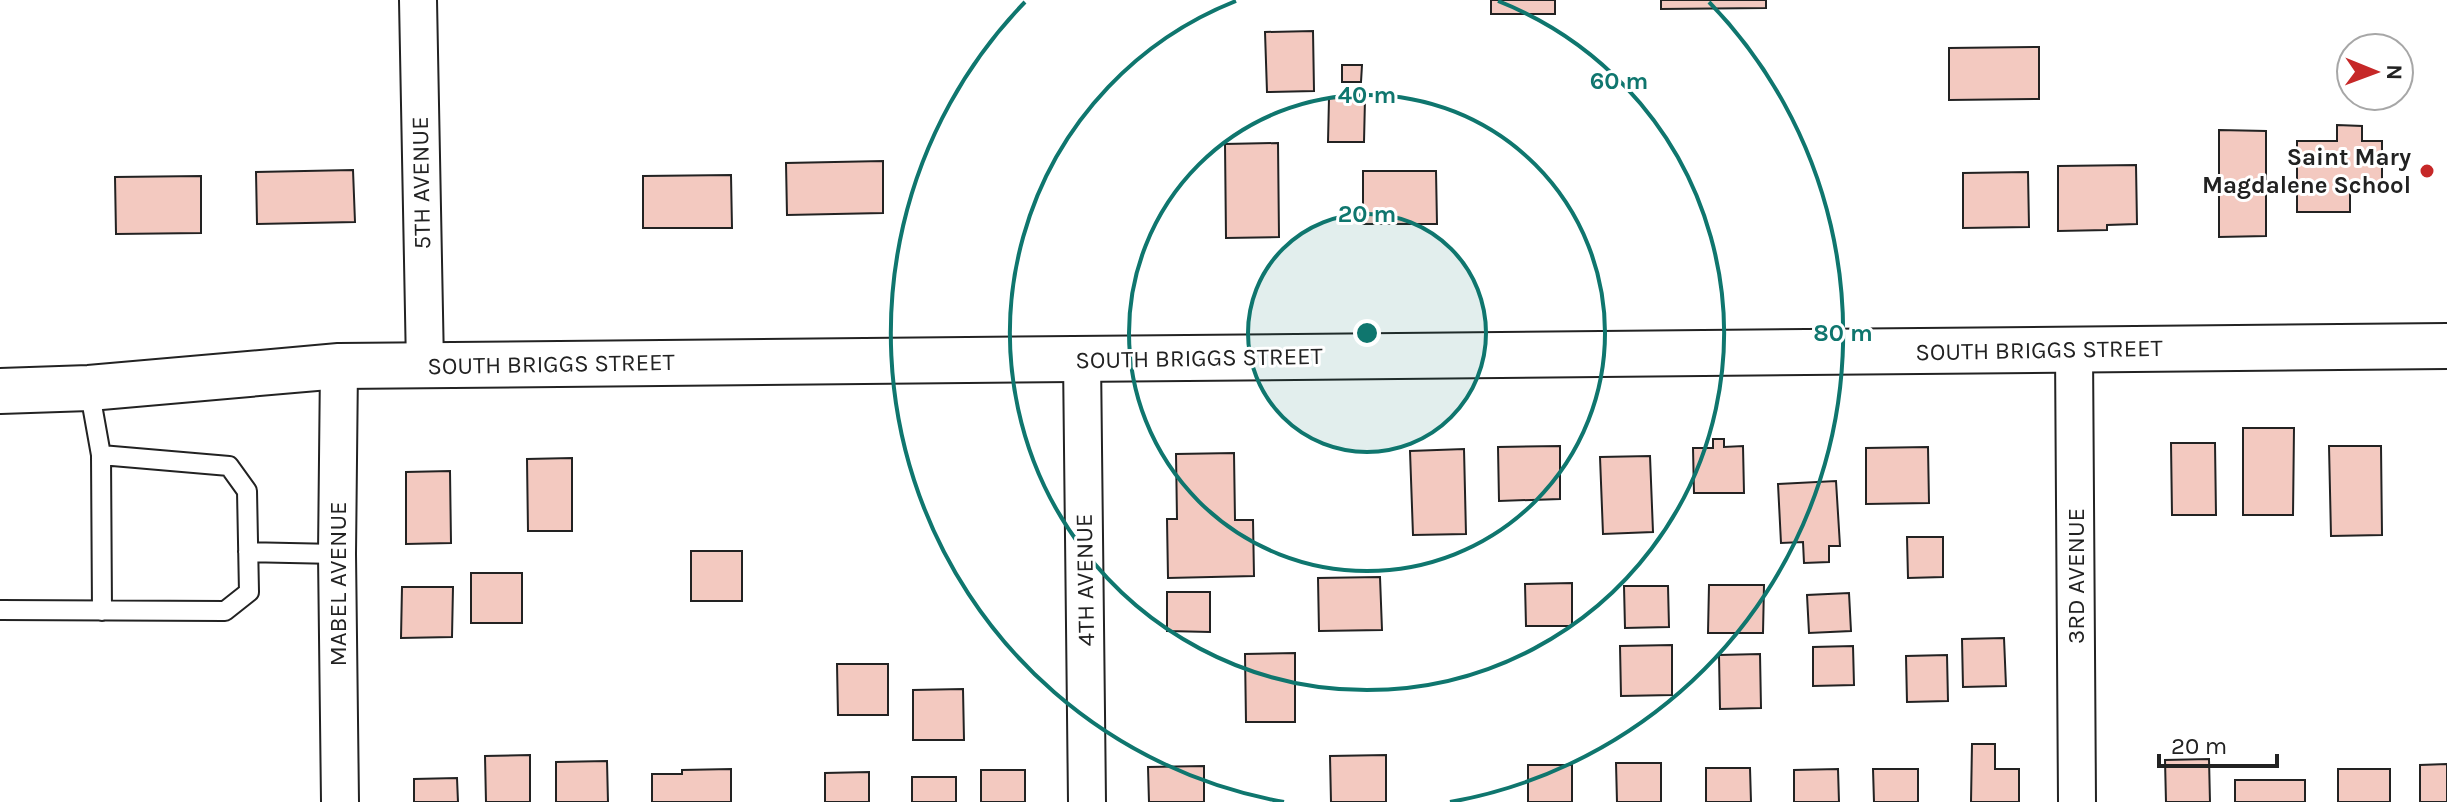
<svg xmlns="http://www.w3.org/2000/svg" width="2447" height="802" font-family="Karla,sans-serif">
	<rect width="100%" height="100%" fill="#fff"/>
	<path fill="#f3c9c0" stroke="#222" stroke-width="2" d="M1491 0H1555V14H1491Z
		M1661 0H1766V8L1661 9Z
		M1313 31 1314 91 1267 92 1265 32Z
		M2039 47V99L1949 100V48Z
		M1342 65H1362L1361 82H1342Z
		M1329 98 1365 99 1364 142H1328Z
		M2337 125 2362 126V141H2382V193L2350 192V212H2297V141H2337Z
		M2219 130 2266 131V236L2219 237Z
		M1278 143 1279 237 1226 238 1225 144Z
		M883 161V213L787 215 786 163Z
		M2136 165 2137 224 2107 225V230L2058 231V166Z
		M353 170 355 222 257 224 256 172Z
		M1363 171H1436L1437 224H1363Z
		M2028 172 2029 227 1963 228V173Z
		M731 175 732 228H643V176Z
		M201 176V233L116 234 115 177Z
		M2243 428H2294L2293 515H2243Z
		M1713 439H1724V447L1743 446 1744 493H1694L1693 448H1713Z
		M2171 443H2215L2216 515H2172Z
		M1560 446V499L1499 501 1498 447Z
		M2329 446H2381L2382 535 2331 536Z
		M1928 447 1929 503 1866 504V448Z
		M1464 449 1466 534 1413 535 1410 451Z
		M1234 453 1235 520H1253L1254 576 1168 578 1167 519H1177L1176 454Z
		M1650 456 1653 532 1603 534 1600 457Z
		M572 458V531H528L527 459Z
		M450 471 451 543 406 544V472Z
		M1836 481 1840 546H1829V562L1804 563 1803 542 1781 543 1778 484Z
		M1907 537H1943V577L1908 578Z
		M691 551H742V601H691Z
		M471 573H522V623H471Z
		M1380 577 1382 630 1319 631 1318 578Z
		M1572 583V626H1526L1525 584Z
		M1709 585H1764L1763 633H1708Z
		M1624 586H1668L1669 627 1625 628Z
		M402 587H453L452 637 401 638Z
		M1167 592H1210V632L1167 631Z
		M1849 593 1851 631 1809 633 1807 595Z
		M2004 638 2006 686 1963 687 1962 639Z
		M1672 645V695L1621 696 1620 646Z
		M1853 646 1854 685 1813 686V647Z
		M1295 653V722H1246L1245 654Z
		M1760 654 1761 708 1720 709 1719 655Z
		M1947 655 1948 701 1907 702 1906 656Z
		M837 664H888V715H838Z
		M963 689 964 740H913V690Z
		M1972 744H1995V769H2019V802H1971Z
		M530 755V802H486L485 756Z
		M1386 755V802H1331L1330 756Z
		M2209 759 2210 802H2166L2165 760Z
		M607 761 608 802H556V762Z
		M1616 763H1661V802H1617Z
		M2447 764V802H2420V765Z
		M1528 765H1572V802H1528Z
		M1204 766V802H1149L1148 767Z
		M1706 768H1750L1751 802H1706Z
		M731 769V802H652V774H682V770Z
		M1838 769 1839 802H1794V770Z
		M1873 769H1918V802H1874Z
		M2338 769H2390V802H2338Z
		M981 770H1025V802H981Z
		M869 772V802H825V773Z
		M912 777H956V802H912Z
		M457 778 458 802H414V779Z
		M2235 780H2305V802H2235Z"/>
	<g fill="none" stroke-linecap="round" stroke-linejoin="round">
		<defs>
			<path id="service" d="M89 388 101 455 102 611
				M248 552 337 554
				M0 610 225 611 249 592 247 491 229 466 101 455"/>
			<path id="minor" d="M418 0 425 365
				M2074 350 2077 802
				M1082 359 1087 802
				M339 366 337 554 340 802"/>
			<path id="tertiary" d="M0 391 89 388 339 366 2447 346"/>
		</defs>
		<use href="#service" stroke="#222" stroke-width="22"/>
		<use href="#minor" stroke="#222" stroke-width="40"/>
		<use href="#tertiary" stroke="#222" stroke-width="48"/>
		<use href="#service" stroke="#fff" stroke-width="18"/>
		<use href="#minor" stroke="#fff" stroke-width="36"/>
		<use href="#tertiary" stroke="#fff" stroke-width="44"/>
	</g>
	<circle cx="1367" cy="333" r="119" fill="#0f766e" fill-opacity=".12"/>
	<g fill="none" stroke="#0f766e" stroke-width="4">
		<circle cx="1367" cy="333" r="119"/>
		<circle cx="1367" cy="333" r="238"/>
		<path d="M1498 1A357 357 0 1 1 1236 1"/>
		<path d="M1284 802A476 476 0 0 1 1025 2M1709 2A476 476 0 0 1 1450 802"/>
	</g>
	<circle fill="#c62828" stroke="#fff" stroke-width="3" cx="2427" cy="171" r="8"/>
	<g text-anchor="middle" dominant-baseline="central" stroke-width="6" stroke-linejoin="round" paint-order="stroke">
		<g font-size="24" font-weight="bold" fill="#222" stroke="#fff" text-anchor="end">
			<text x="2411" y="157">Saint Mary<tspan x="2411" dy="28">Magdalene School</tspan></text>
		</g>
		<g font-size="24" fill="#222" stroke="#fff">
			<text transform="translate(421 183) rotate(-91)">5TH AVENUE</text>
			<text transform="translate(2039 350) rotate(-1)">SOUTH BRIGGS STREET</text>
			<text transform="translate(1199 358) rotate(-1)">SOUTH BRIGGS STREET</text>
			<text transform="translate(551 364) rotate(-1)">SOUTH BRIGGS STREET</text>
			<text transform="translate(2076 576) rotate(-90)">3RD AVENUE</text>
			<text transform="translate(1085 580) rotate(-91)">4TH AVENUE</text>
			<text transform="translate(338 584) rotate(-90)">MABEL AVENUE</text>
		</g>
	</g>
	<circle cx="1367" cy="333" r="12" fill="#0f766e" stroke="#fff" stroke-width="4"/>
	<g font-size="24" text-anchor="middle" font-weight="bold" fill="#0f766e" stroke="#fff" stroke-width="6" stroke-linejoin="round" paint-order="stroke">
		<text x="1619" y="89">60 m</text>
		<text x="1367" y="103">40 m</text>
		<text x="1367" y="222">20 m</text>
		<text x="1843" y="341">80 m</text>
	</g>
	<g transform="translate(2375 72) rotate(91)"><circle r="38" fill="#ffffff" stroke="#a7a7a7" stroke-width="2"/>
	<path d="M0-6L14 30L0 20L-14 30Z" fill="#c62828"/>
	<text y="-12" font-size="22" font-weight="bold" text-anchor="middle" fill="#222222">N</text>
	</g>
	<path d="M2159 754v12h118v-12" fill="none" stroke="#222222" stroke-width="4"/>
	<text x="2171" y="754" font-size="24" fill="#222222" stroke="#ffffff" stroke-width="6" paint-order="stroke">20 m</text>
</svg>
